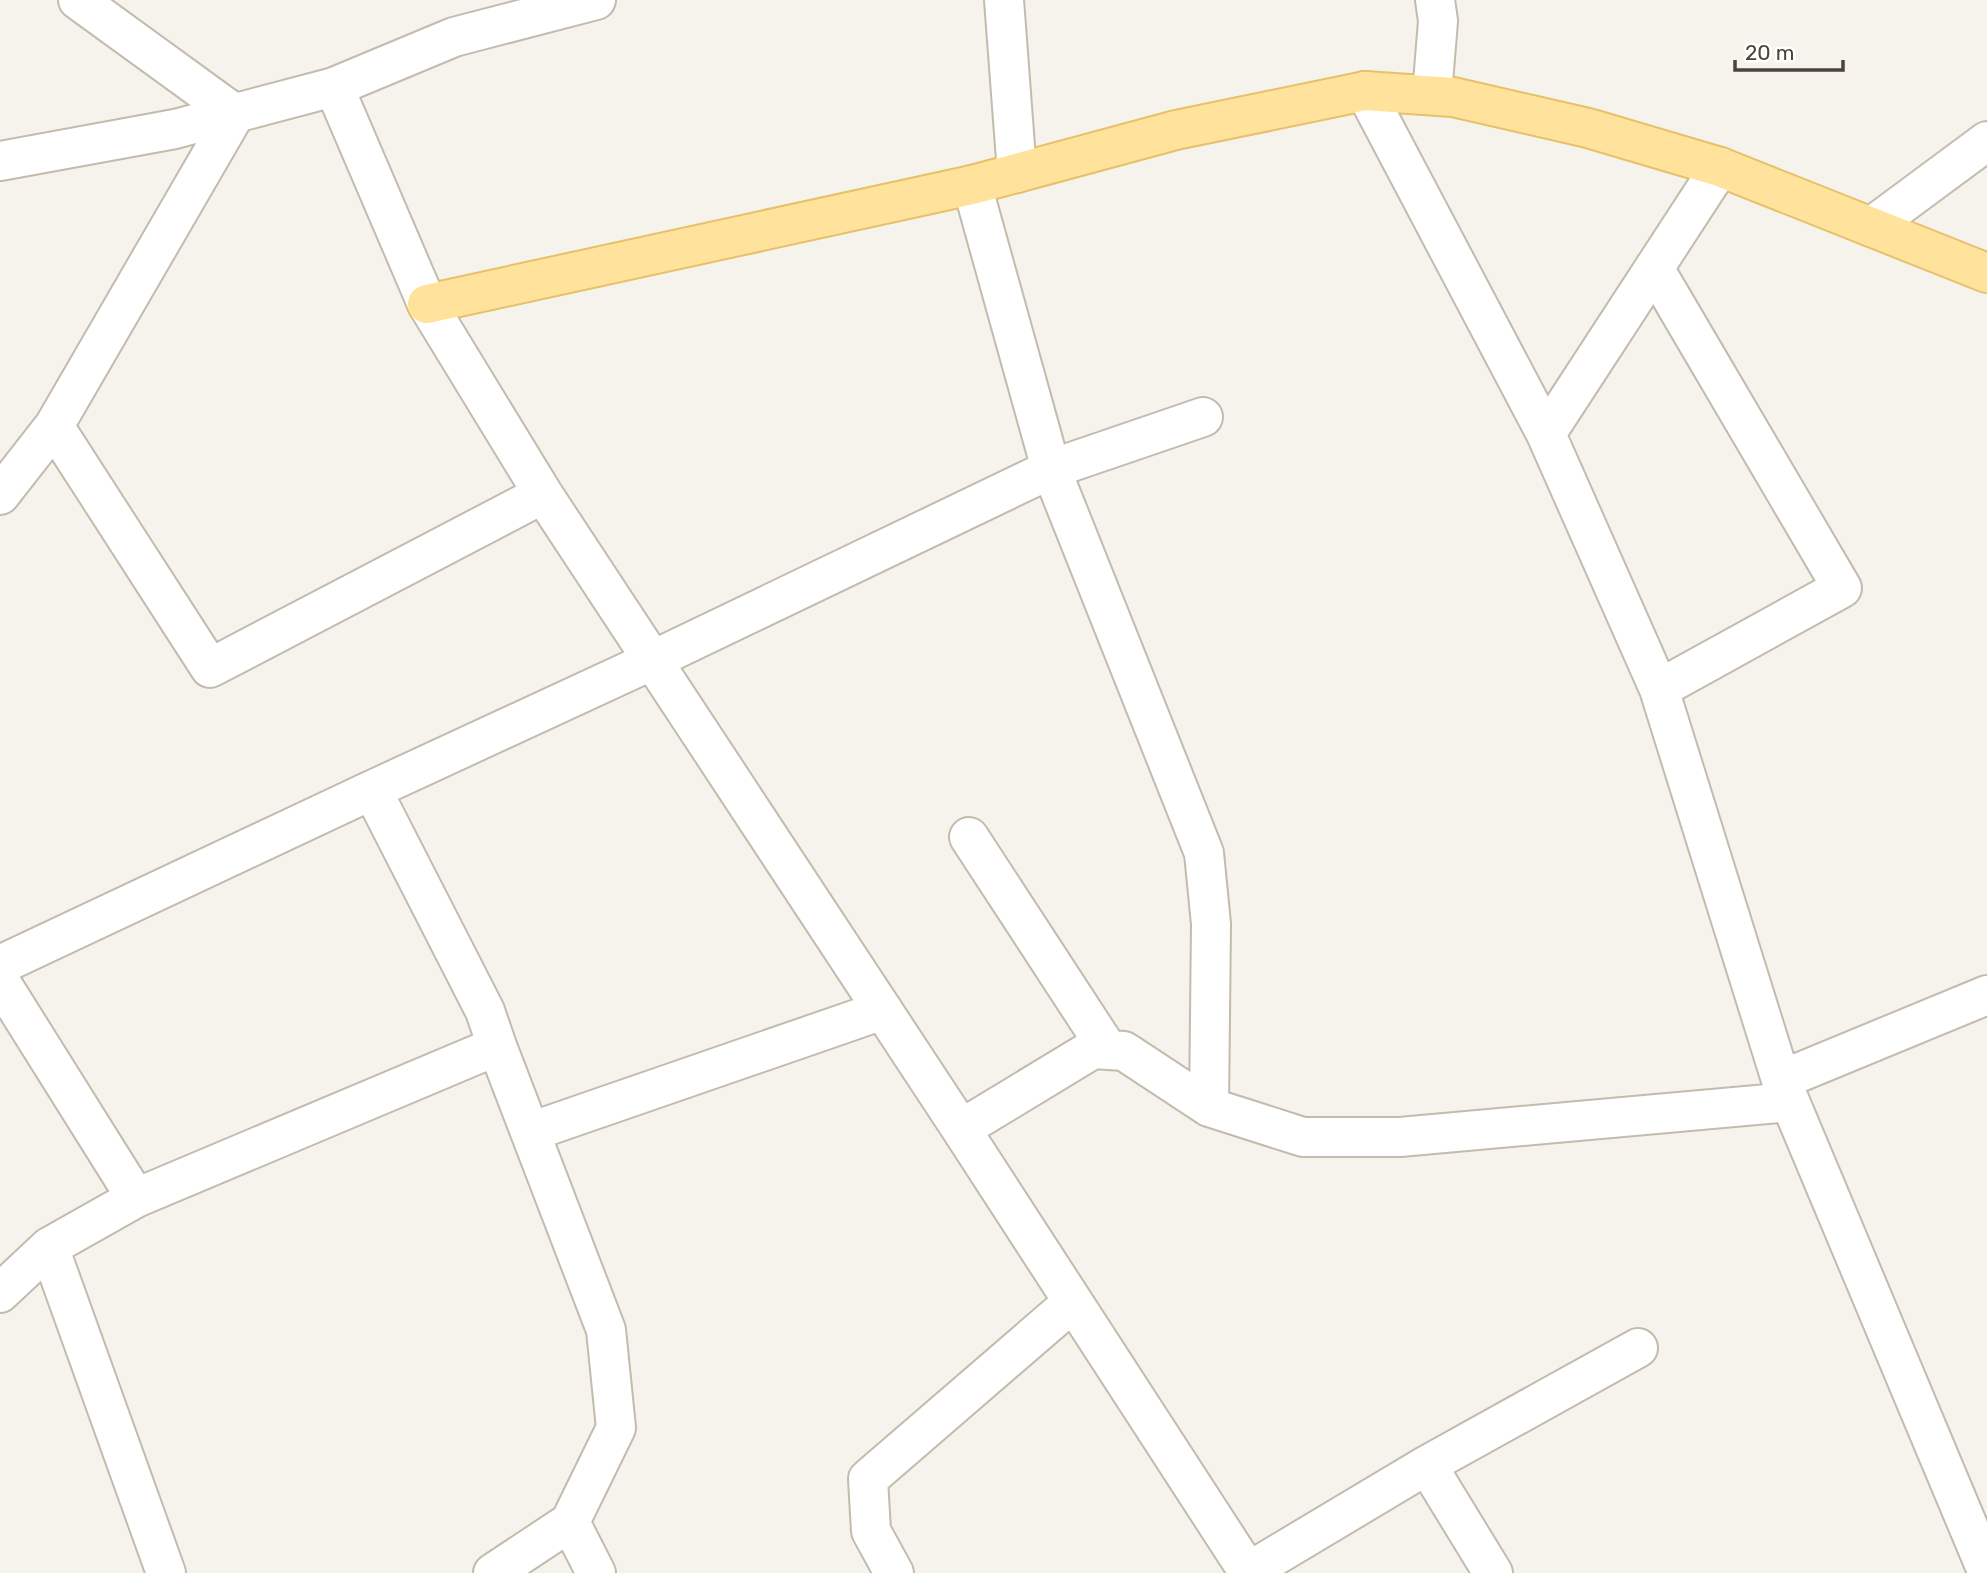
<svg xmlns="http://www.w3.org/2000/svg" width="1987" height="1573" font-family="Rubik,sans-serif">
	<rect width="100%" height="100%" fill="#f6f3ec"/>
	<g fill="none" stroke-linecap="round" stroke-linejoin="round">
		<defs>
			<path id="minor" d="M1004 0 1017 173
				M334 87 427 304 543 494 961 1129 1249 1573
				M1365 91 1546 434 1659 689 1781 1080 1987 1571
				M1432 95 1438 21 1435 0
				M0 161 175 129 334 87 454 37 596 0
				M972 185 1051 469 1204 853 1211 924 1209 1107
				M1871 227 1987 141
				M1654 268 1842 588 1659 689
				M54 426 210 668 543 494
				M1546 434 1720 167
				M0 495 54 426 235 114 78 0
				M969 837 1108 1050
				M0 965 372 790
				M0 981 136 1198
				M1781 1080 1987 995
				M961 1129 1093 1049 1124 1051 1209 1107 1303 1137H1400L1790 1102
				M530 1132 883 1010
				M49 1247 166 1573
				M0 1293 49 1247 136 1198 497 1046
				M1427 1465 1638 1348
				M570 1522 596 1573
				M1248 1572 1427 1465 1493 1573
				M493 1573 570 1522 616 1428 606 1330 497 1046 485 1011 372 790 653 660 1051 469 1203 417
				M894 1573 871 1531 868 1479 1073 1302"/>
			<path id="major" d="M427 304 972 185 1176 130 1365 91 1453 97 1588 128 1720 167 1987 273"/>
		</defs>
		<use href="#minor" stroke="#c2bbae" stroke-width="42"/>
		<use href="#major" stroke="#e6c16a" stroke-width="42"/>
		<use href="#minor" stroke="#fff" stroke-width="38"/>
		<use href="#major" stroke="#ffe39c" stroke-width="38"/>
	</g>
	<path d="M1735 60v10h108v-10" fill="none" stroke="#4b4439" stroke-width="3.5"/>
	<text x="1745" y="60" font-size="21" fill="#4b4439" stroke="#ffffff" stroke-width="5" paint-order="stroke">20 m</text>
</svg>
